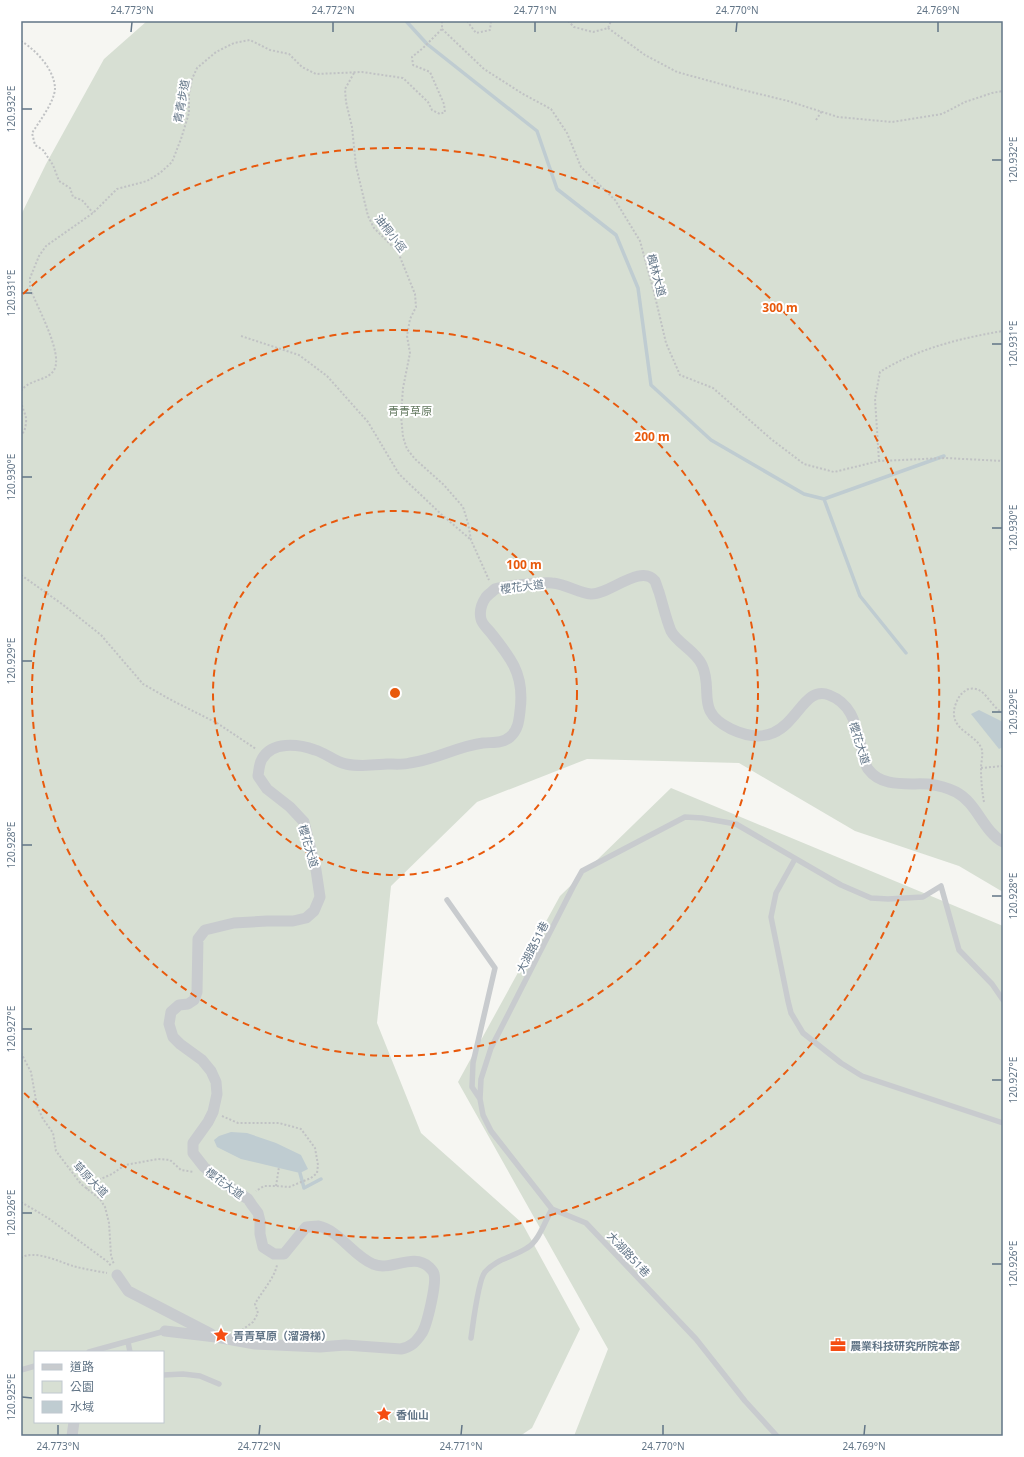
<svg xmlns="http://www.w3.org/2000/svg" width="1024" height="1457" font-family="'Noto Sans','Noto Sans TC',sans-serif">
	<rect width="100%" height="100%" fill="#f6f6f2"/>
	<path fill="#d7dfd3" fill-rule="evenodd" d="M147 21H1003V892L959 866 855 831 739 763 587 759 477 802 391 886 377 1023 421 1133 522 1223 580 1329 532 1428 520 1436H21V215L46 164 104 59ZM35 1352H163V1422H35Z
		M671 788 1003 926V1436H574L608 1349 458 1082 560 896Z"/>
	<path fill="#bfccd1" d="M979 710 1003 722V747L999 749 971 714Z
		M231 1132 247 1133 276 1143 301 1155 308 1169 300 1173 241 1159 217 1147 214 1140 219 1136Z"/>
	<g fill="none" stroke-linecap="round" stroke-linejoin="round">
		<path stroke="#bfccd1" stroke-width="3.5" d="M406 21 427 44 537 131 557 189 616 235 638 288 651 385 711 440 804 494 824 499 860 596 906 653
			M824 499 944 456
			M300 1173 304 1188 321 1179"/>
		<path stroke="#c0c2c4" stroke-width="2" stroke-dasharray="2 2" stroke-linecap="butt" d="M467 21 476 33 490 30 491 21
			M568 21 574 27 593 32 608 28 611 21
			M608 28 645 55 677 72 739 89 788 101 838 117 892 122 942 114 965 102 992 93 1003 91
			M442 29 484 69 523 94 551 109 567 133 581 167 615 200 640 241 654 292 666 343 680 375 713 388 771 439 804 464 834 472 879 461 945 458 1003 461
			M21 41C36 50 54 69 55 88 55 101 39 122 32 133L35 145 43 150 53 165 59 181 70 188 73 197 82 200 93 213
			M354 73 345 89 346 102 352 127 356 166 368 216 374 228 398 252 415 294 416 307 410 319 407 336 410 353 403 388 401 415 403 437 407 449 415 459 444 485 463 507 468 523 471 540 489 580
			M816 120 822 111
			M241 336 299 355 327 376 368 422 399 474 441 514 470 539
			M21 391C29 379 48 381 54 370 64 354 36 305 30 288V278L39 256 46 246 93 213 117 189 147 181 160 173 172 162 181 139 189 113V94L192 79 197 68 216 52 234 43 250 40 270 50 289 54 302 67 316 74 362 72 403 78 428 102 432 110 440 114 445 112 444 104 430 72 413 65 412 57 423 48 442 29V21
			M21 401C24 416 29 415 24 432L21 434
			M879 461 875 399 880 372C916 349 961 338 1003 331
			M21 575 62 604 101 635 143 684 173 701 217 723 256 749
			M981 768 1003 766
			M984 802C982 791 981 780 981 768 981 763 983 756 982 750 977 733 948 731 955 706 957 700 960 694 965 691 968 688 975 688 979 690 988 695 992 707 1003 713
			M21 1053 31 1072 37 1106 43 1119 53 1133 56 1151 81 1184 100 1199 105 1207 109 1223 111 1255 114 1265
			M222 1116 238 1123H279L301 1129 315 1148 318 1165 317 1173 311 1178 289 1187 276 1186H264L256 1191
			M276 1186 279 1167
			M86 1189 96 1181 112 1174 125 1165 158 1159 170 1160 181 1170 194 1172
			M21 1202 48 1218 108 1262 111 1266
			M21 1258C34 1249 60 1262 73 1266 84 1269 96 1271 107 1273
			M242 1330 253 1322 258 1313 255 1304C262 1291 274 1279 277 1265"/>
		<path stroke="#c8cbce" stroke-width="5.5" d="M795 859 776 893 771 917 788 1001 791 1013 803 1033 841 1063 862 1076 1003 1123
			M447 900 495 968 473 1063 472 1087 480 1099
			M471 1338C473 1325 478 1280 485 1272 496 1259 513 1257 527 1248 539 1241 545 1221 552 1209
			M128 1342 130 1352
			M89 1352 165 1331
			M21 1370 35 1366
			M163 1375 183 1374 200 1376 219 1384
			M777 1436 745 1401 696 1339 586 1223 552 1209 491 1131 483 1115 480 1099 481 1079 491 1048 573 887 582 871 685 817 702 818 736 824 841 885 871 898 888 899 923 897 941 886 959 950 992 984 1003 1000"/>
		<path stroke="#c8cbce" stroke-width="11" d="M117 1275 128 1291 211 1334
			M165 1331 216 1337 255 1344 320 1347 345 1345 401 1349C411 1347 416 1342 422 1333 427 1325 437 1283 434 1274 434 1272 431 1269 429 1267 413 1252 390 1272 373 1264 353 1256 339 1230 318 1226 314 1226 310 1227 306 1227L284 1254H274L263 1247 260 1234V1221L258 1213 252 1205 248 1199 234 1190 204 1167 193 1153V1143L208 1122 213 1112 217 1094 216 1082 211 1071 202 1060 180 1044 173 1037 169 1024 171 1012 179 1005 188 1004 194 1000 197 992 198 939 205 930 234 923 267 921H293L306 918 314 911 320 897 316 870 304 822 290 807 267 789 258 776C259 770 259 764 262 759 272 741 298 744 315 750 326 753 335 762 346 764 360 767 373 765 387 764 394 764 403 765 410 763 435 760 458 746 483 743 492 742 502 744 510 737 518 730 519 721 520 711 522 696 521 680 514 666 508 654 499 643 491 633 487 628 482 624 481 619 479 611 482 603 486 597 487 596 494 590 495 589 503 586 543 582 552 583 566 584 578 593 591 594 609 595 641 563 655 581 656 583 658 590 659 592 663 605 666 619 671 631 677 643 696 651 702 665 714 691 694 711 731 729 795 759 796 682 829 695 855 705 856 729 863 753 864 757 865 765 868 769 882 788 907 783 928 784 936 785 948 788 956 792 977 803 983 831 1003 842
			M72 1436 74 1422"/>
	</g>
	<path fill="none" stroke="#627587" stroke-width="1.5" d="M131 32 132 22M333 32V22M535 32V22M736 32 737 22M938 32V22M22 109H32M992 160H1002M22 293H32M992 344H1002M22 477H32M992 528H1002M22 661H32M992 712H1002M22 845H32M992 896H1002M22 1029H32M992 1080H1002M22 1213H32M992 1264H1002M22 1397 32 1398M58 1435V1425M259 1435 260 1425M461 1435 462 1425M663 1435V1425M864 1435 865 1425"/>
	<g fill="none" stroke="#e8590c" stroke-width="2" stroke-dasharray="7 5">
		<circle cx="395" cy="693" r="182"/>
		<circle cx="395" cy="693" r="363"/>
		<path d="M23 294A545 545 0 1 1 23 1092"/>
	</g>
	<defs>
		<symbol id="sight-bare" viewBox="-9 -9 18 18"><path d="M0-6L1.8-2.2L6-1.7L2.9 1.2L3.7 5.4L0 3.3L-3.7 5.4L-2.9 1.2L-6-1.7L-1.8-2.2Z" fill="#f54d13" stroke="#fff" stroke-width="2.5" paint-order="stroke"/></symbol>
		<symbol id="office-bare" viewBox="-9 -9 18 18"><path d="M-6-3h4V-5.5h4V-3h4V5H-6ZM-1-4.5V-3h2v-1.5ZM-6 0V1H6V0Z" fill="#f54d13" stroke="#fff" stroke-width="2.5" paint-order="stroke"/></symbol>
	</defs>
	<g fill-rule="evenodd">
		<use href="#sight-bare" x="210" y="1324" width="22" height="22"/>
		<use href="#office-bare" x="827" y="1334" width="22" height="22"/>
		<use href="#sight-bare" x="373" y="1403" width="22" height="22"/>
	</g>
	<g text-anchor="middle" dominant-baseline="central" stroke-width="4" stroke-linejoin="round" paint-order="stroke">
		<g font-size="11" fill="#627587" stroke="#fff">
			<text transform="translate(181 101) rotate(-80)">青青步道</text>
			<text transform="translate(391 233) rotate(53)">油桐小徑</text>
			<text transform="translate(657 275) rotate(75)">楓林大道</text>
			<text transform="translate(522 586) rotate(-7)">櫻花大道</text>
			<text transform="translate(860 743) rotate(73)">櫻花大道</text>
			<text transform="translate(309 846) rotate(74)">櫻花大道</text>
			<text transform="translate(532 947) rotate(-63)">大湖路51巷</text>
			<text transform="translate(91 1179) rotate(46)">草原大道</text>
			<text transform="translate(225 1183) rotate(36)">櫻花大道</text>
			<text transform="translate(629 1254) rotate(47)">大湖路51巷</text>
		</g>
		<g font-size="11" fill="#62785e" stroke="#fff">
			<text x="410" y="410">青青草原</text>
		</g>
		<g font-size="11" font-weight="bold" fill="#627587" stroke="#fff" text-anchor="start">
			<text x="233" y="1335">青青草原（溜滑梯）</text>
			<text x="850" y="1345">農業科技研究所院本部</text>
			<text x="396" y="1414">香仙山</text>
		</g>
	</g>
	<circle cx="395" cy="693" r="6" fill="#e8590c" stroke="#fff" stroke-width="2"/>
	<g font-size="12" text-anchor="middle" font-weight="bold" fill="#e8590c" stroke="#fff" stroke-width="4" stroke-linejoin="round" paint-order="stroke">
		<text x="780" y="312">300 m</text>
		<text x="652" y="441">200 m</text>
		<text x="524" y="569">100 m</text>
	</g>
	<rect width="1024" height="1457" fill="none" stroke="#ffffff" stroke-width="44"/>
	<rect x="34" y="1351" width="130" height="72" fill="#ffffff" stroke="#c0c8cf"/>
	<rect x="42" y="1364" width="20" height="6" fill="#c8cbce" stroke="#c0c8cf"/>
	<text x="70" y="1371" font-size="12" fill="#627587">道路</text>
	<rect x="42" y="1381" width="20" height="12" fill="#d7dfd3" stroke="#c0c8cf"/>
	<text x="70" y="1391" font-size="12" fill="#627587">公園</text>
	<rect x="42" y="1401" width="20" height="12" fill="#bfccd1" stroke="#c0c8cf"/>
	<text x="70" y="1411" font-size="12" fill="#627587">水域</text>
	<rect x="22" y="22" width="980" height="1413" fill="none" stroke="#627587" stroke-width="1.5"/>
	<g font-size="10" text-anchor="middle" fill="#627587">
		<text x="132" y="14">24.773°N</text>
		<text x="333" y="14">24.772°N</text>
		<text x="535" y="14">24.771°N</text>
		<text x="737" y="14">24.770°N</text>
		<text x="938" y="14">24.769°N</text>
		<text transform="translate(11 109) rotate(-90)" y="4">120.932°E</text>
		<text transform="translate(1013 160) rotate(-90)" y="4">120.932°E</text>
		<text transform="translate(11 293) rotate(-90)" y="4">120.931°E</text>
		<text transform="translate(1013 344) rotate(-90)" y="4">120.931°E</text>
		<text transform="translate(11 477) rotate(-90)" y="4">120.930°E</text>
		<text transform="translate(1013 528) rotate(-90)" y="4">120.930°E</text>
		<text transform="translate(11 661) rotate(-90)" y="4">120.929°E</text>
		<text transform="translate(1013 712) rotate(-90)" y="4">120.929°E</text>
		<text transform="translate(11 845) rotate(-90)" y="4">120.928°E</text>
		<text transform="translate(1013 896) rotate(-90)" y="4">120.928°E</text>
		<text transform="translate(11 1029) rotate(-90)" y="4">120.927°E</text>
		<text transform="translate(1013 1080) rotate(-90)" y="4">120.927°E</text>
		<text transform="translate(11 1213) rotate(-90)" y="4">120.926°E</text>
		<text transform="translate(1013 1264) rotate(-90)" y="4">120.926°E</text>
		<text transform="translate(11 1397) rotate(-90)" y="4">120.925°E</text>
		<text x="58" y="1450">24.773°N</text>
		<text x="259" y="1450">24.772°N</text>
		<text x="461" y="1450">24.771°N</text>
		<text x="663" y="1450">24.770°N</text>
		<text x="864" y="1450">24.769°N</text>
	</g>
</svg>
